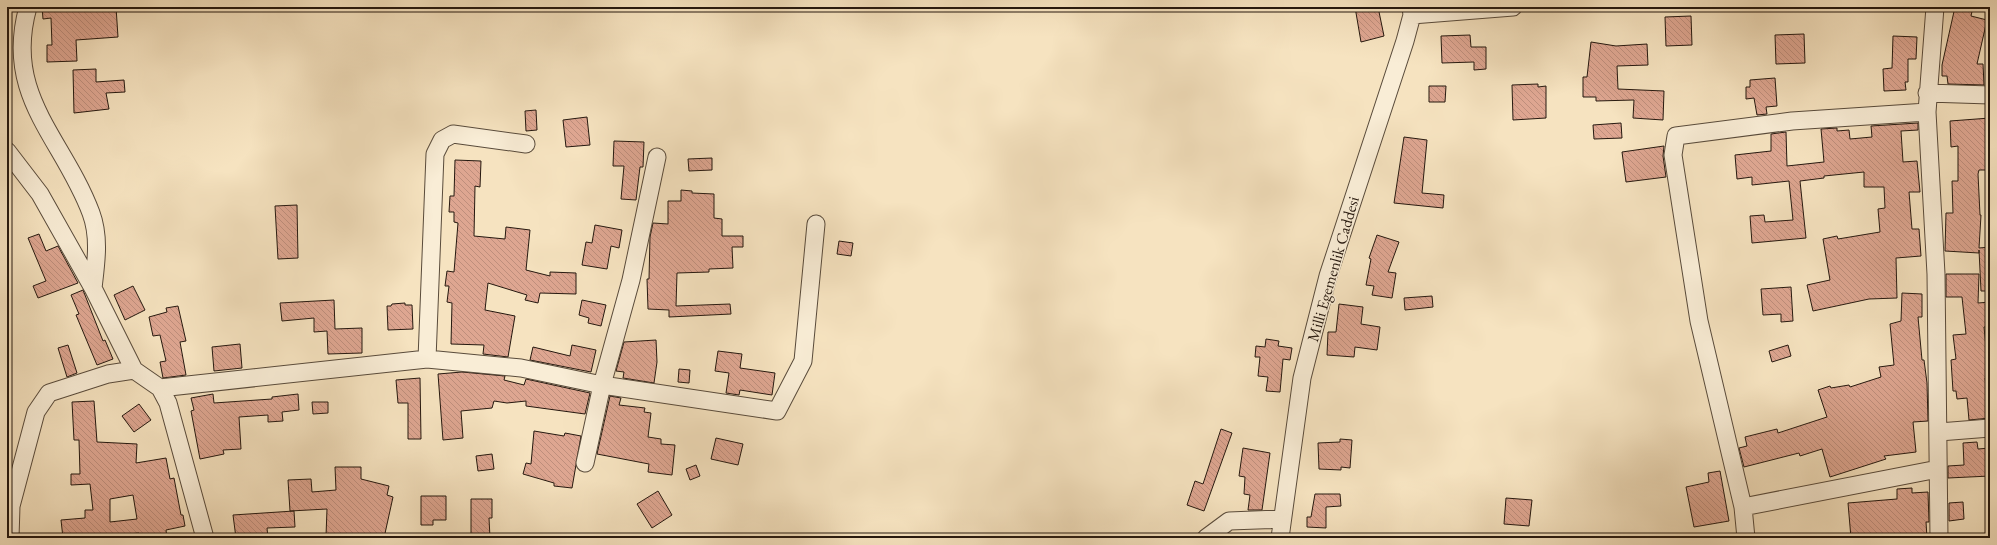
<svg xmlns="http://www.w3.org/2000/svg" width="1997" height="545" font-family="'EB Garamond',serif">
	<defs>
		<pattern id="building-back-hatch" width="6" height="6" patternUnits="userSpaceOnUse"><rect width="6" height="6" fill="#dea691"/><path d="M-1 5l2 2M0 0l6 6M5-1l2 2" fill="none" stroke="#be8e7c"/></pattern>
	</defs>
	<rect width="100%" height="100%" fill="#f6e3c0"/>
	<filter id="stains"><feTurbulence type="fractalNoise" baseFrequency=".005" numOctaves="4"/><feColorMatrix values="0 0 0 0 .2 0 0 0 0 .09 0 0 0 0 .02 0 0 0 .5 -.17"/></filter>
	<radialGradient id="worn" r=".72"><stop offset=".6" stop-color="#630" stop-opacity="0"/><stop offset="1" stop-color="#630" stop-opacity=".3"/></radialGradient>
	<path fill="url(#building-back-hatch)" stroke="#25180f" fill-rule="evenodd" d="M42 7H116L118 37 76 40 77 61 47 62V45H52L51 18 43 19Z
		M1355 7H1378L1384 36 1361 42Z
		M1955 7H1973L1971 16 1987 20 1977 64H1983L1984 85 1948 84 1947 76H1942V65Z
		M1691 16 1692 45 1666 46 1665 17Z
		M1804 34 1805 63 1776 64 1775 35Z
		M1470 35 1471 47H1486V69L1474 70V62L1442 63 1441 36Z
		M1893 36 1917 37 1916 59H1908V82H1905L1906 90 1884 91 1883 69 1892 68Z
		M1591 42 1616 46 1647 44 1648 65 1617 66 1618 89 1664 91 1663 120 1633 118 1634 100 1596 101V97H1583V77H1587Z
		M96 69V82L124 80 125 92 106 93 109 109 74 113 73 70Z
		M1775 78 1777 106 1766 107 1767 114 1757 115 1754 98 1746 99V87H1750V80Z
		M1538 84V87L1546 86V118L1513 120 1512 85Z
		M1429 86H1446L1445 102H1429Z
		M536 110 537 130 526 131 525 111Z
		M587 117 590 145 566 147 563 120Z
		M1990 118V170H1979L1978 174 1980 215H1981L1979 248 1990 247V291H1981L1979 250V253L1945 251 1946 213H1953L1952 181H1958V146L1951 147 1950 121Z
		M1621 123 1622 138 1594 139 1593 125Z
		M1918 123V130L1901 131 1903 162 1917 161 1920 192H1909L1912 229H1919L1921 256 1896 258 1897 298 1869 299 1813 311 1807 285 1830 280 1823 239 1837 236 1838 239 1880 232 1878 209 1885 208 1884 187H1864V172L1824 176V178L1800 181 1806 238 1752 243 1750 216 1764 215 1765 222 1793 220 1789 181 1752 185V177L1737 179 1735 155 1771 151V134L1786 132 1787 166 1824 162 1821 129 1837 128V131L1849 130 1850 139 1872 137 1871 126Z
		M1404 137 1427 140 1422 193 1444 195 1443 208 1394 203Z
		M614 141 644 142 643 167H640L636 200 621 199 624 166H613Z
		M1664 146 1663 156 1666 177 1626 182 1622 152Z
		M712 158V170L689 171 688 159Z
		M455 160 481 161 480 187 475 186 474 236 505 239 506 227 530 230 526 270 550 276V272L576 273V294L540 293 538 303 525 300 527 295 488 283 485 310 515 316 508 357 483 354 484 345 451 344 452 303 447 302 449 286H445L447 271 454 272 458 223 454 222V212H449L450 196H454Z
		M681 190 692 191V193L714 194V218L722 219V236H743V247H732L733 268 709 269V272L677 273 676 306 730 304 731 314 669 317V310L648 309 647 279H649L650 237 653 223 668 224V201H681Z
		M297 205 298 258 278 259 275 206Z
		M595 225 622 230 619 248 611 246 607 269 582 265 586 242 592 243Z
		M39 234 46 251 58 246 78 283 38 298 33 286 46 281 28 238Z
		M1377 235 1399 242 1388 272 1396 273 1392 298 1372 295 1374 286 1366 285 1371 259 1369 258Z
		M839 241 853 243 851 256 837 254Z
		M1946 274H1979L1978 303 1990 302V326L1984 327 1989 377 1985 378 1990 418 1969 420 1967 398 1957 399 1956 391H1953L1951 360 1956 359 1953 335 1966 334 1962 297H1946Z
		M133 286 145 310 125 320 114 295Z
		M1791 287 1793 321 1781 322V314L1763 315 1761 289Z
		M83 290 103 341 105 340 113 359 97 365 76 315 79 314 71 295Z
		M1902 293 1922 294V317H1918L1922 360H1924L1927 383 1928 421 1913 422 1916 452 1884 456 1886 459 1830 477 1822 449 1800 456 1799 453 1744 467 1739 448 1747 446 1745 437 1777 429 1778 433 1827 417 1818 390 1830 386 1831 388 1849 385 1850 387 1881 377 1879 367 1894 365 1890 324 1901 321Z
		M1432 296 1433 307 1405 310 1404 298Z
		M334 300 335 329 362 328V353L328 354 327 331 314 332V318L282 321 280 303Z
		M582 300 606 305 601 326 588 323 589 318 579 315Z
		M405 303V305H412L413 329 388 330 387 306H391L392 304Z
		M1339 304 1363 307 1361 324 1380 327 1377 350 1355 347 1354 357 1327 355 1328 332H1336Z
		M178 306 186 341 180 342 186 375 163 378 160 362 166 361 160 335 153 336 149 317 167 312 166 308Z
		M1266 339 1279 341 1278 346 1292 348 1290 360 1283 359 1280 392 1266 391 1268 377 1258 376 1260 357H1255L1256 346 1265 347Z
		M656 340 657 362 654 383 623 378 624 372 616 371 624 342Z
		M240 344 242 368 214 371 212 347Z
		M68 345 77 373 67 377 58 348Z
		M572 345 596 350 591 372 530 360 533 347 570 356Z
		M1788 345 1791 356 1772 362 1769 351Z
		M718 351 742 354 740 368 775 373 772 395 740 390 739 395 726 393 729 373 715 371Z
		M679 369 690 370 689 383 678 382Z
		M462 372 505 376 504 380 524 385 526 379 590 393 585 414 526 406V401L507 403 494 401 492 408 461 411 463 438 443 440 438 374Z
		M420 378 421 439H408V403H398L396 380Z
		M213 394 214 403 272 399V397L298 394 299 410 282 412 283 421 268 422V415L239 417 241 449 223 450 224 454 200 459 191 411 194 410 191 398Z
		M610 396 621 398 619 405 645 408 644 412 651 413 648 437 661 439V444L675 445 672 475 648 472 649 464 597 454Z
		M94 401 97 442 137 444 136 463 166 458 170 479 174 478 181 515H183L185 526 166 530 167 538H140L139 533 86 538H63L61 520 85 518V510H93L90 484 71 485V474H80L79 440H74L72 402ZM133 495 137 519 110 522V499Z
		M312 402H328V413L313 414Z
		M139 404 151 420 134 432 122 416Z
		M1221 429 1232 433 1204 511 1187 505 1195 481 1203 484Z
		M534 431 564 436 565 433 581 436 572 488 554 486V483L523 474 526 463 531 464Z
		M716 438 743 444 738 465 711 459Z
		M1340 439 1352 440 1350 468 1341 467V470L1319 469 1318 443 1340 442Z
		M1977 442 1978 449 1990 448V476L1948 478V466L1964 465 1963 443Z
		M1243 448 1270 453 1262 510H1248L1250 495 1244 494 1245 477 1239 476Z
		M492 454 494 469 478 471 476 456Z
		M696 465 700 476 690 480 686 469Z
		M335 467H361V479L389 486 387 495 393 497 384 538 326 536 327 509 290 511 288 480 311 479 312 492 336 490Z
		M1720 471 1729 521 1694 527 1686 487 1709 482 1708 473Z
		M1912 488V493L1928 492 1929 522H1926L1927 538H1851L1848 503 1897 499V489Z
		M658 491 672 515 652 528 637 504Z
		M1315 494H1340L1341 506 1326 507V528L1307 527V517H1311Z
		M421 496H446V520H433V525H421Z
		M1506 498 1532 500 1529 526 1504 524Z
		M471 499H492V518H489L490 538H471Z
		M1963 502 1964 519 1949 521V503Z
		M294 511 295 527 267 528 268 538H236L233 515Z"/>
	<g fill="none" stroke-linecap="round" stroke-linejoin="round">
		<defs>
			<path id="minor" d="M28 7C3 96 63 138 91 213 100 237 96 263 93 288
				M1935 7 1927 112 1936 274 1939 538
				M1412 15 1513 7
				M1927 93 1990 95
				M7 151 40 194 93 288 134 370 160 388 168 403 205 538
				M427 359 435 154 442 140 453 134 526 144
				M160 388 427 359 521 368 602 385 777 411 803 361 816 224
				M1939 432 1990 428
				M585 463 602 385 631 280 657 157
				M1743 507 1938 469
				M10 538 11 506 36 412 49 393 108 374 134 370
				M1206 538 1229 521 1282 519
				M1280 538 1302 378 1328 276 1405 41 1412 15 1411 7
				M1746 538 1743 507 1699 321 1673 155 1676 136 1792 121 1927 112"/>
		</defs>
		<use href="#minor" stroke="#594b3b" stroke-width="19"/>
		<use href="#minor" stroke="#f9edd6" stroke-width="17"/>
	</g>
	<g text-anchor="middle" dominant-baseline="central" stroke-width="3" stroke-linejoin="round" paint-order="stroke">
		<g font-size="16" fill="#25180f" stroke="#f9edd6">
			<text transform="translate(1333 269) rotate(-74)">Milli Egemenlik Caddesi</text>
		</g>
	</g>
	<rect width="1997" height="545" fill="none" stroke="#f6e3c0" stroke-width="24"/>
	<rect x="8" y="8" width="1981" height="529" fill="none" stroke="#25180f" stroke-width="2"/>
	<rect x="12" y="12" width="1973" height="521" fill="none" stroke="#25180f"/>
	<rect width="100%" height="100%" filter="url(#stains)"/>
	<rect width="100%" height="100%" fill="url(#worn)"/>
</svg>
